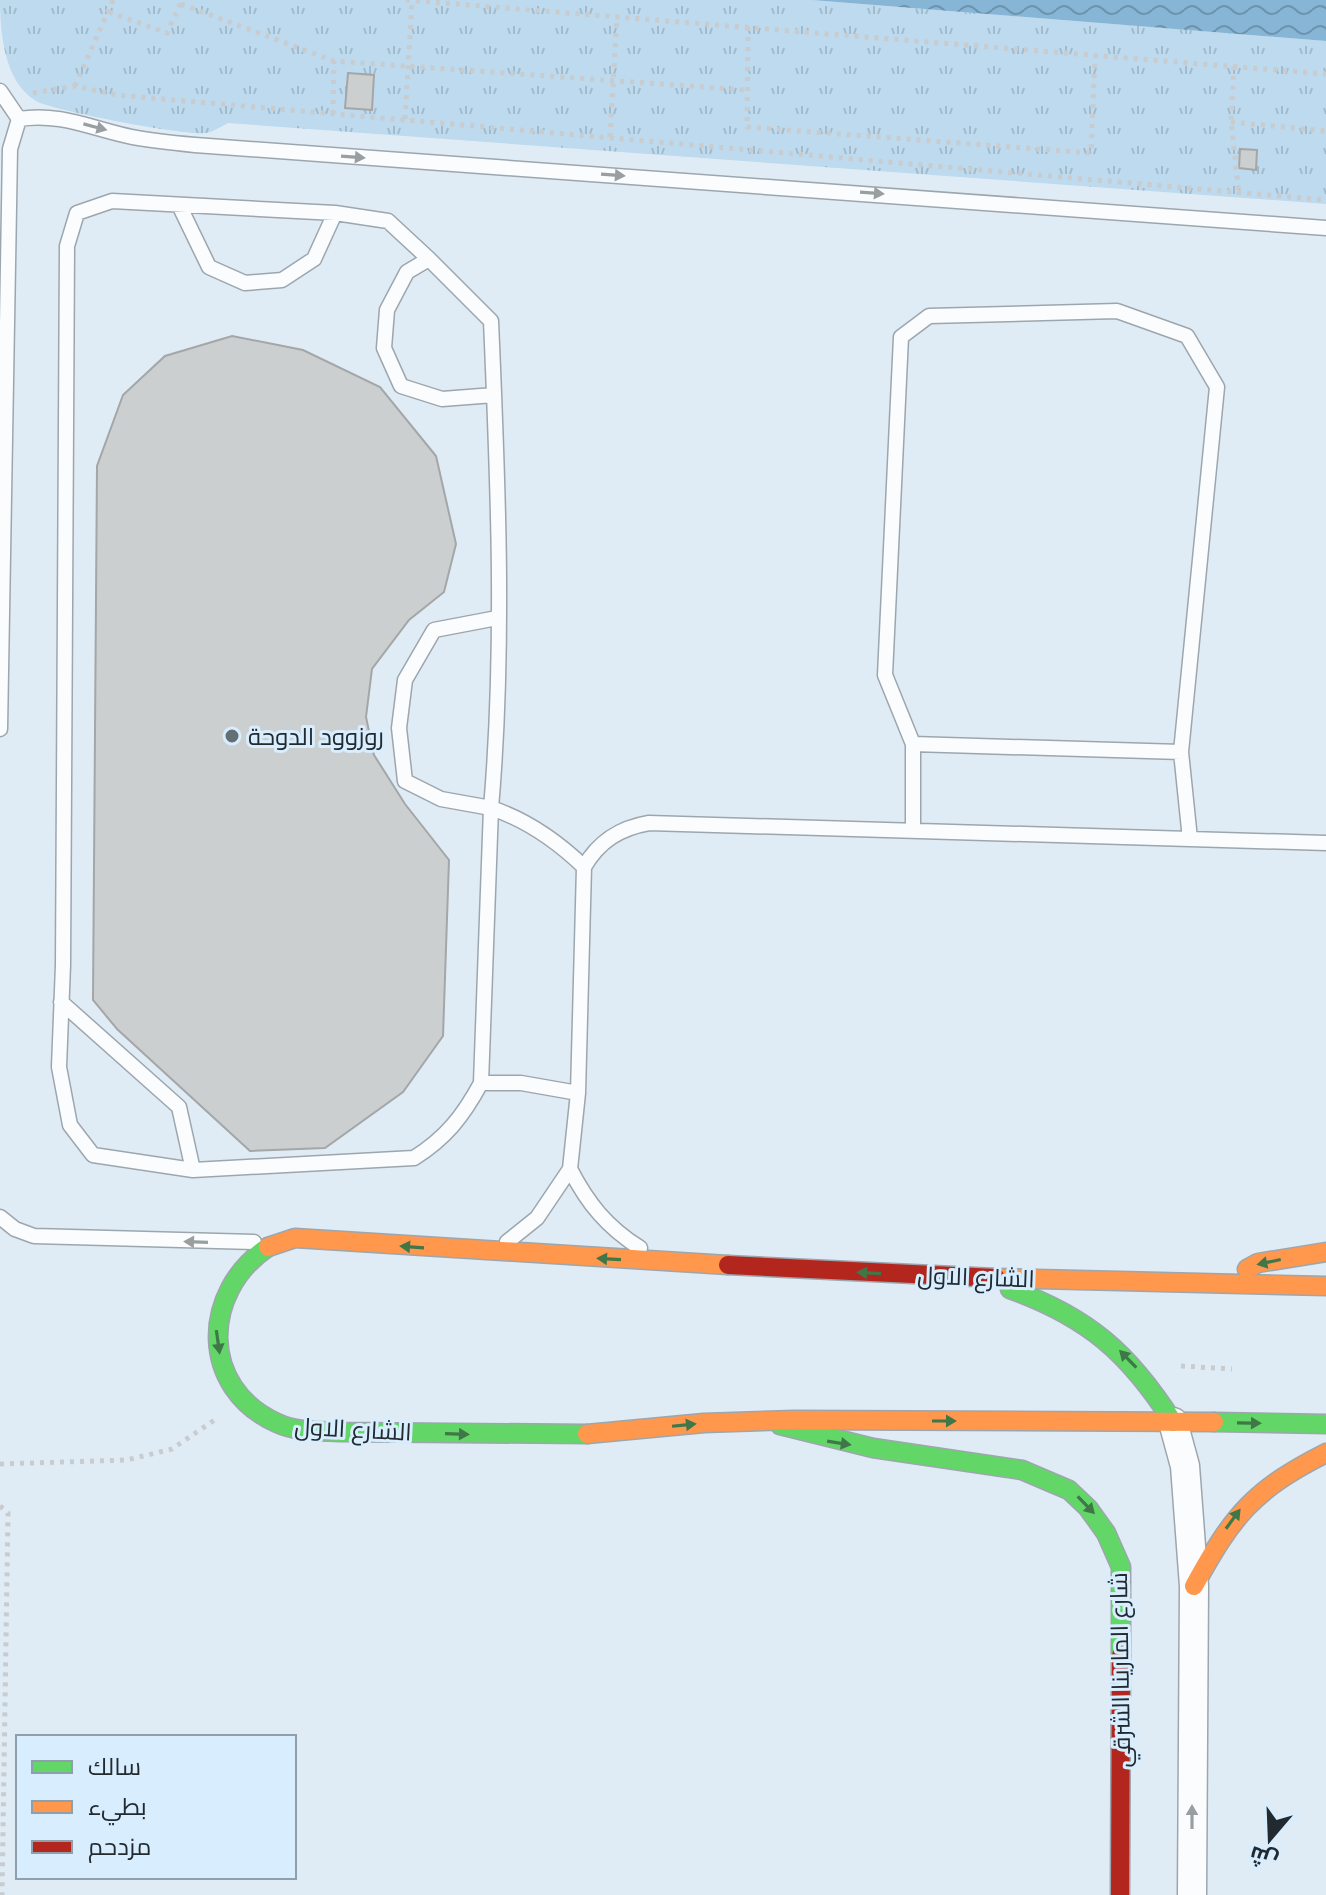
<svg xmlns="http://www.w3.org/2000/svg" width="1326" height="1895" font-family="'Space Grotesk',Cairo,sans-serif">
	<defs>
		<pattern id="park-tufts" width="24" height="20" patternUnits="userSpaceOnUse" patternTransform="scale(2)"><rect width="24" height="20" fill="#bddaee"/><path d="M3 7l-1-3M5 7V3M7 7l1-3M15 17l-1-3M17 17v-4M19 17l1-3" fill="none" stroke="#a2bbcc"/></pattern>
		<pattern id="water-waves" width="16" height="10" patternUnits="userSpaceOnUse" patternTransform="scale(2)"><rect width="16" height="10" fill="#86b5d5"/><path d="M0 5q4-4 8 0t8 0" fill="none" stroke="#6d93ad"/></pattern>
	</defs>
	<rect width="100%" height="100%" fill="#e0ecf5"/>
	<path fill="url(#park-tufts)" d="M0 0H812L1326 41V204L228 123C222 126 213 132 206 133 186 136 54 111 36 101 4 82 0 32 0 0Z"/>
	<path fill="url(#water-waves)" d="M812 0H1326V41Z"/>
	<path fill="#cccfcf" stroke="#a4a6a7" stroke-width="2" d="M348 73 374 75 372 110 345 108Z
		M1240 149 1257 150 1256 170 1239 168Z
		M232 336 303 350 380 387 436 456 456 544 444 592 409 620 372 669 366 717 374 755 405 804 449 860 443 1036 403 1092 325 1148 250 1151 117 1029 93 1000 97 466 123 395 165 356Z"/>
	<g fill="none" stroke-linecap="round" stroke-linejoin="round">
		<defs>
			<path id="lane" d="M0 91 19 119
				M19 119C59 112 93 129 132 137 153 141 174 143 195 145L1326 228
				M179 205 209 267 245 283 282 280 314 259 335 213
				M429 259 388 221 335 213 112 201 77 213 67 246 63 965 59 1067 70 1125 93 1155 193 1170 414 1158C446 1138 463 1116 481 1083
				M494 395 442 399 401 386 384 348 387 310 407 272 429 259 491 321C498 482 505 647 491 808 527 820 557 841 584 867
				M497 618 434 630 405 680 399 728 405 781 441 799 491 808 481 1083H521L578 1093
				M0 729 10 149 19 119
				M913 744 1181 752
				M913 831V744L885 675 901 337 929 316 1117 311 1187 336 1217 387 1181 752 1190 839
				M61 1002 179 1107 193 1170
				M570 1169C588 1204 607 1227 640 1248
				M0 1217 15 1229 34 1236 254 1242
				M507 1242 537 1218 570 1169 578 1093 584 867C599 841 620 828 649 823L1326 843"/>
			<path id="street" d="M1173 1422 1185 1466 1194 1586 1192 1895"/>
			<path id="fast" d="M268 1247C201 1292 199 1388 277 1423 296 1432 319 1431 339 1432L587 1434
				M1010 1289C1088 1317 1129 1353 1173 1422
				M1214 1422 1326 1424
				M780 1425 873 1448 1022 1470 1069 1490 1088 1508 1106 1533 1121 1567V1655"/>
			<path id="slow" d="M268 1247 295 1238 728 1265
				M1247 1269 1258 1263 1326 1252
				M996 1278 1326 1286
				M587 1434 704 1423 794 1420 1214 1422
				M1194 1586C1233 1515 1253 1490 1326 1453"/>
			<path id="jam" d="M728 1265 996 1278
				M1120 1895 1121 1655"/>
		</defs>
		<use href="#lane" stroke="#9da6ad" stroke-width="17"/>
		<use href="#street" stroke="#9da6ad" stroke-width="31"/>
		<use href="#fast" stroke="#9da6ad" stroke-width="21"/>
		<use href="#slow" stroke="#9da6ad" stroke-width="21"/>
		<use href="#jam" stroke="#9da6ad" stroke-width="21"/>
		<path stroke="#c9cccf" stroke-width="5" stroke-dasharray="4 6" stroke-linecap="butt" d="M406 0 1326 74
			M181 4 334 61 746 90
			M109 12 167 33 182 0
			M748 27 747 127 1091 153 1095 57
			M1234 66 1231 122 1239 194
			M75 86 113 0
			M33 93 75 86 117 95 1326 200
			M333 114 334 61
			M405 119 412 0
			M1231 122 1326 131
			M610 137 617 17
			M1181 1366 1232 1369
			M0 1464 127 1460 172 1449 216 1419
			M0 1506 8 1513 2 1895"/>
		<use href="#lane" stroke="#fafcfe" stroke-width="14"/>
		<use href="#street" stroke="#fafcfe" stroke-width="28"/>
		<use href="#fast" stroke="#63d668" stroke-width="18"/>
		<use href="#slow" stroke="#ff974d" stroke-width="18"/>
		<use href="#jam" stroke="#b3261e" stroke-width="18"/>
	</g>
	<defs><path id="oneway-solid" d="M-6-.8H1V-3.2L6.5 0L1 3.2V.8H-6Z" transform="scale(2)"/></defs>
	<g fill="#999ea1">
		<use href="#oneway-solid" transform="translate(95 127) rotate(15)"/>
		<use href="#oneway-solid" transform="translate(353 157) rotate(4)"/>
		<use href="#oneway-solid" transform="translate(613 175) rotate(4)"/>
		<use href="#oneway-solid" transform="translate(872 193) rotate(4)"/>
		<use href="#oneway-solid" transform="translate(196 1242) rotate(-178)"/>
		<use href="#oneway-solid" transform="translate(1192 1817) rotate(-90)"/>
	</g>
	<g fill="#3f7749">
		<use href="#oneway-solid" transform="translate(412 1247) rotate(-176)"/>
		<use href="#oneway-solid" transform="translate(609 1259) rotate(-177)"/>
		<use href="#oneway-solid" transform="translate(1269 1262) rotate(168)"/>
		<use href="#oneway-solid" transform="translate(869 1273) rotate(-177)"/>
		<use href="#oneway-solid" transform="translate(218 1342) rotate(82)"/>
		<use href="#oneway-solid" transform="translate(1128 1359) rotate(-134)"/>
		<use href="#oneway-solid" transform="translate(944 1421)"/>
		<use href="#oneway-solid" transform="translate(1249 1423) rotate(1)"/>
		<use href="#oneway-solid" transform="translate(684 1425) rotate(-6)"/>
		<use href="#oneway-solid" transform="translate(457 1434) rotate(2)"/>
		<use href="#oneway-solid" transform="translate(839 1443) rotate(9)"/>
		<use href="#oneway-solid" transform="translate(1086 1505) rotate(46)"/>
		<use href="#oneway-solid" transform="translate(1233 1519) rotate(-54)"/>
	</g>
	<circle fill="#646e75" stroke="#d8edfd" stroke-width="3" cx="232" cy="736" r="8"/>
	<g text-anchor="middle" dominant-baseline="central" stroke-width="6" stroke-linejoin="round" paint-order="stroke">
		<g font-size="24" fill="#222a30" stroke="#d8edfd" text-anchor="start">
			<text x="248" y="736">روزوود الدوحة</text>
		</g>
		<g font-size="24" fill="#222a30" stroke="#d8edfd">
			<text transform="translate(976 1277) rotate(2)">الشارع الاول</text>
			<text transform="translate(353 1429) rotate(3)">الشارع الاول</text>
			<text transform="translate(1120 1670) rotate(-91)">شارع المارينا الشرقي</text>
		</g>
	</g>
	<rect x="16" y="1735" width="280" height="144" fill="#d8edfd" stroke="#8f9fab" stroke-width="2"/>
	<rect x="32" y="1761" width="40" height="12" fill="#63d668" stroke="#8f9fab" stroke-width="2"/>
	<text x="88" y="1775" font-size="24" fill="#222a30">سالك</text>
	<rect x="32" y="1801" width="40" height="12" fill="#ff974d" stroke="#8f9fab" stroke-width="2"/>
	<text x="88" y="1815" font-size="24" fill="#222a30">بطيء</text>
	<rect x="32" y="1841" width="40" height="12" fill="#b3261e" stroke="#8f9fab" stroke-width="2"/>
	<text x="88" y="1855" font-size="24" fill="#222a30">مزدحم</text>
	<g transform="translate(1270 1839) rotate(199)" stroke="#d8edfd" stroke-width="6" paint-order="stroke">
	<path d="M0-6L14 30L0 20L-14 30Z" fill="#222a30"/>
	<text y="-12" font-size="22" font-weight="bold" text-anchor="middle" fill="#222a30">ش</text>
	</g>
</svg>
